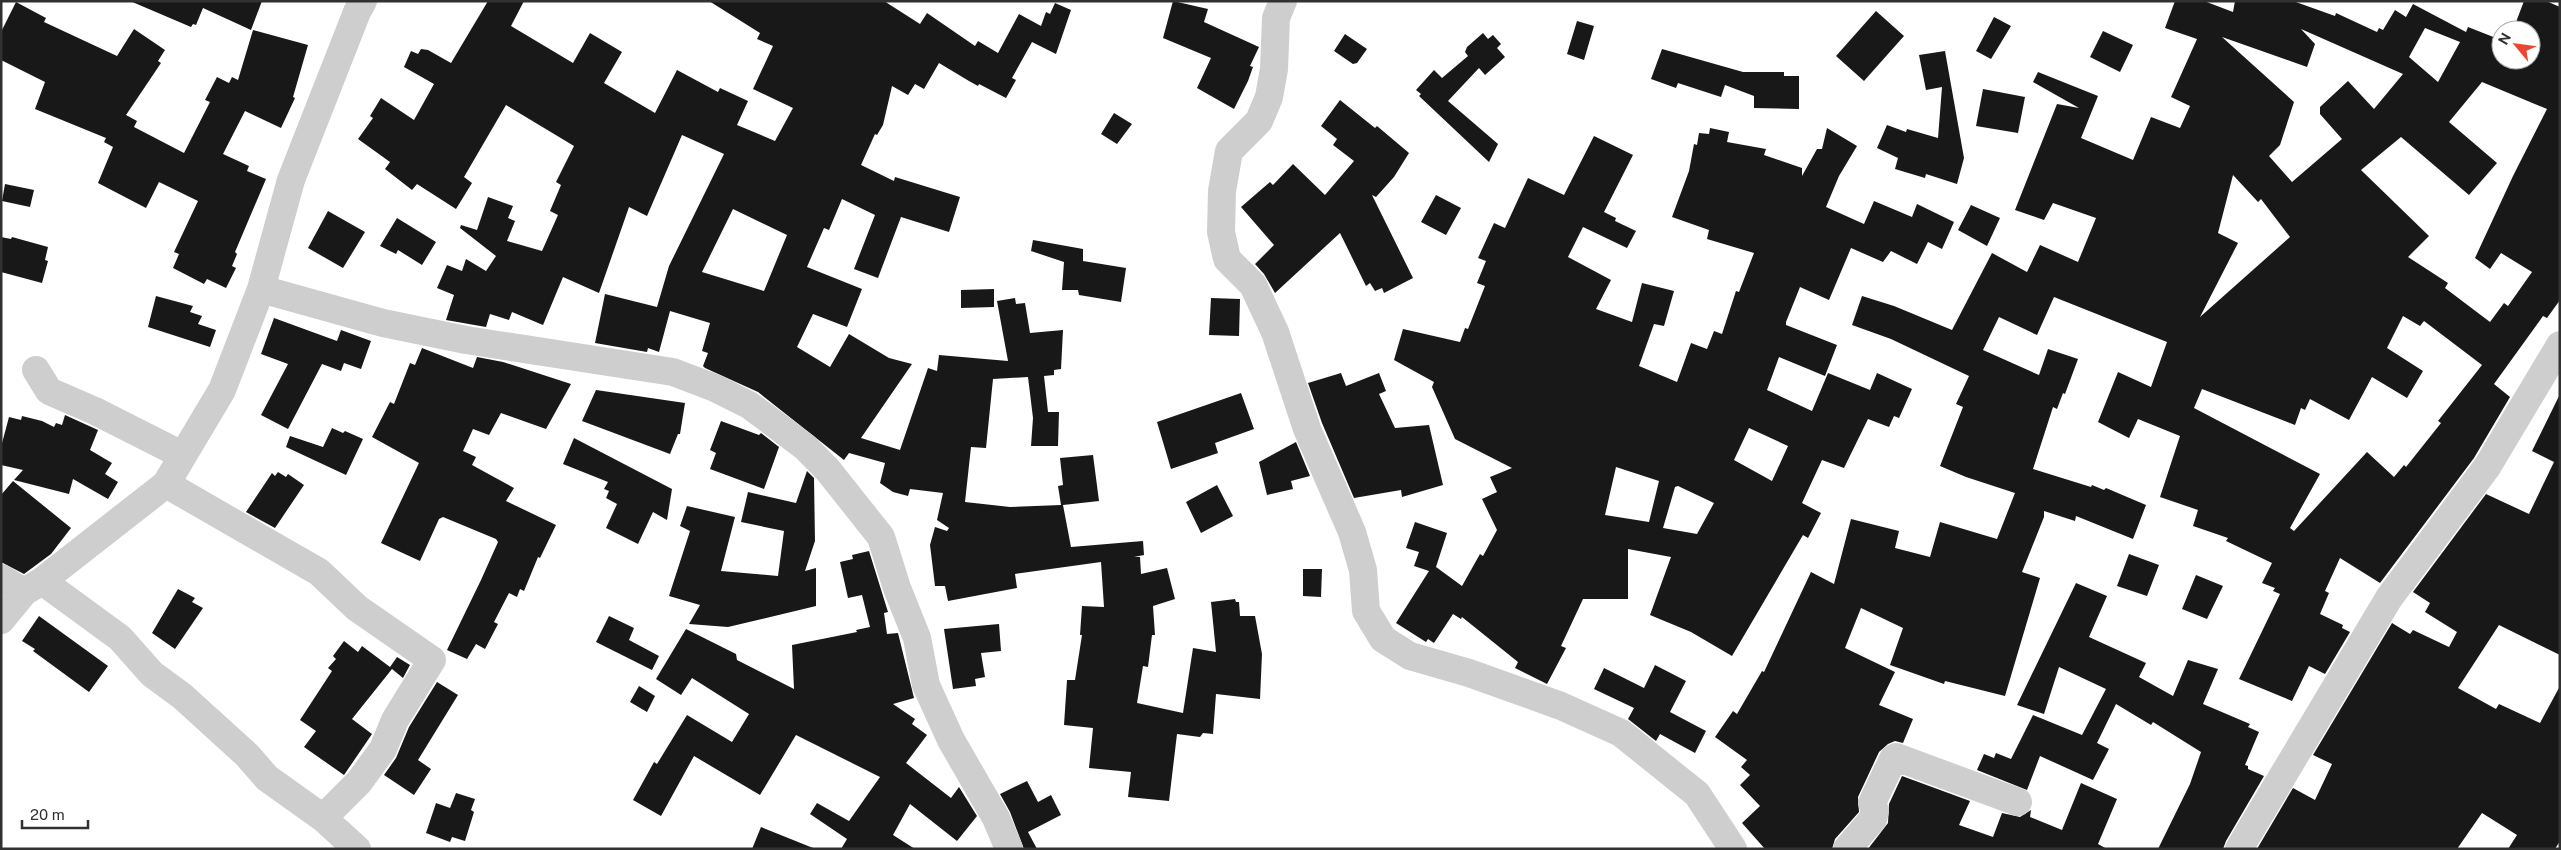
<svg xmlns="http://www.w3.org/2000/svg" width="2561" height="850" font-family="'Public Sans',sans-serif">
	<rect width="100%" height="100%" fill="#fff"/>
	<path fill="#181818" fill-rule="evenodd" d="M130 1H262L251 30 203 8 196 25 193 24 191 27Z
		M488 1H524L511 26 573 63 590 33 622 52 604 83 655 113 677 70 718 92 720 88 748 101 737 125 775 141 793 108 753 89 773 46 757 39 760 33 709 1H884L920 24 927 13 975 46 978 41 998 53 1019 14 1041 26 1046 12 1050 14 1055 3 1071 10 1056 54 1032 42 1012 78 1016 80 1006 98 979 84 978 86 969 81 939 63 924 89 915 84 908 95 892 86 883 125 877 135 875 134 861 165 894 181 895 177 960 197 949 232 901 217 878 278 854 269 875 215 842 199 829 230 824 228 807 267 862 289 847 327 813 314 797 347 830 367 849 334 889 358 912 364 861 438 900 450 928 368 937 371 939 355 1008 361 997 301 1015 298 1016 304 1025 303 1030 333 1063 330 1061 369 1054 370V375L1044 376 1048 412H1059L1058 446H1031L1033 418 1028 377 993 379 986 448 971 447 965 502 1010 507 1061 505 1058 486 1063 485 1060 458 1093 455 1099 501 1063 505 1071 547 1143 541 1144 555 1134 557H1140L1141 574 1167 568 1175 599 1153 606 1155 635H1152L1148 667 1143 666 1137 703 1183 713 1193 648 1216 652 1211 602 1235 599 1236 602H1239L1240 616H1255L1262 654 1260 699 1216 694 1213 734 1203 733 1200 737 1177 734 1169 801 1128 797 1131 772 1089 768 1093 728 1064 725 1067 680H1075L1082 635H1080L1082 606 1104 607 1101 562 1015 574 1017 588 948 601 945 586H935L930 545 935 527 947 531 949 528 937 520 943 493 910 489 908 496 893 492 880 483 885 463 849 453 844 460 758 392 705 368 703 366 708 353 702 351 710 323 670 311 659 352 648 348 647 352 595 343 605 294 657 307 669 266 724 154 682 135 647 216 629 207 599 293 563 277 543 325 512 312 509 320 490 314 486 327 446 320 454 295 437 288 447 265 462 271 466 259 486 271 496 256 460 228 461 225 477 230 488 197 513 206 508 218 515 221 507 241 542 251 558 215 550 211 561 185 556 182 574 146 506 105 464 177 472 183 456 209 417 184 412 190 385 169 390 162 358 139 373 118 370 116 381 98 414 120 434 84 404 67 411 51 418 54 421 49 428 50 451 63ZM733 209 787 235 764 291 702 272Z
		M1173 1 1208 9 1204 22 1259 47 1250 66 1253 67 1248 81 1234 109 1197 88 1211 58 1163 38Z
		M2175 1H2204L2233 12 2235 1H2293L2335 16 2336 13 2377 32 2379 28 2383 30 2395 10 2406 17 2413 4 2466 32 2468 27 2501 40V60H2531V30H2513L2524 1H2546L2560 7V300L2547 318 2543 316 2494 384 2510 397 2474 458 2380 583 2340 558 2325 591 2329 593 2320 614 2343 625 2342 628 2350 632 2325 674 2309 666 2292 701 2239 679 2280 594 2273 591 2275 588 2262 583 2272 563 2226 541 2228 538 2193 526 2198 510 2160 497 2180 436 2138 419 2129 438 2098 422 2118 372 2151 387 2167 342 2054 297 2037 335 1999 317 1983 350 2039 375 2048 349 2078 359 2065 394 2063 393 2057 409 2053 407 2033 469 2091 487 2092 485 2104 490 2106 488 2146 505 2133 539 2076 516 2075 521 2044 511V517L2022 572 2040 578 2005 696 1945 681 1944 684 1890 665 1903 628 1861 608 1845 648 1895 672 1879 705 1913 719 1903 743 1895 741 1888 744 1879 752 1858 797 1859 812 1835 839 1832 849H1765L1742 823 1760 806 1740 785 1750 775 1741 767 1747 760 1715 737 1733 711 1737 714 1762 671 1764 672 1811 572 1834 584 1851 519 1899 531 1895 548 1930 557 1940 522 1997 539 2015 493 1966 477 1940 466 1963 407 1956 404 1969 376 1891 339 1852 325 1862 296 1894 306 1952 330 1992 253 2027 272 2040 245 2078 262 2096 218 2053 203 2044 220 2015 210 2057 104 2079 108 2033 82 2038 72 2098 96 2081 138 2133 160 2151 117 2180 128 2190 106 2171 97 2197 39 2165 28ZM2425 28 2460 42 2438 82 2409 57ZM2301 29 2403 74 2374 109 2348 81 2320 107V114L2342 139 2292 182 2269 156 2280 145 2294 102 2222 37 2307 67 2315 44ZM2482 82 2547 109 2513 176 2475 258 2490 269 2501 253 2532 272 2508 306 2504 303 2490 322 2445 288 2448 283 2408 257 2429 236 2361 170 2401 137 2469 195 2497 163 2449 122ZM2233 175 2258 202 2261 199 2290 237 2200 317 2238 243 2218 233ZM2403 316 2420 326 2424 321 2482 365 2438 421 2441 423 2406 467 2404 465 2394 477 2367 452 2294 531 2290 528 2320 474 2194 408 2202 389 2295 425 2301 408 2305 410 2310 399 2349 420 2372 377 2407 398 2423 371 2387 348Z
		M16 2 46 18 44 22 117 56 134 29 165 50 158 61 161 63 126 115 137 121 134 127 184 153 210 102 205 100 217 77 229 83 232 77 238 80 253 30 308 45 293 97 295 98 281 128 245 111 223 154 249 166 247 171 266 179 235 252 237 254 232 266 236 268 226 288 207 279 204 284 173 268 179 254 174 252 198 201 159 182 146 208 98 183 113 147 104 142 106 138 35 109 45 82 1 60V32Z
		M1876 11 1904 36 1864 81 1836 56Z
		M1994 17 2011 26 1991 59 1976 51Z
		M1577 21 1594 26 1584 60 1567 54Z
		M2103 31 2133 45 2120 72 2090 57Z
		M1483 33 1488 39 1493 35 1501 44 1497 48 1505 57 1485 75 1479 68 1448 101 1498 144 1489 162 1419 96 1421 94 1416 90 1434 70 1442 78 1468 56 1465 52 1467 47Z
		M1345 34 1367 49 1357 63 1353 64 1334 51Z
		M1662 49 1743 72H1784V76H1799V109L1754 108V96L1725 85 1721 97 1678 83 1676 88 1651 79Z
		M1945 51 1964 158 1957 184 1926 174 1925 178 1895 169 1898 158 1877 148 1887 125 1906 132 1907 129 1938 138 1942 87 1926 90 1919 55Z
		M1983 89 2025 97 2018 133 1976 126Z
		M1340 100 1375 128 1377 126 1409 153 1394 177 1376 197 1372 195 1413 278 1384 293 1382 288 1375 291 1370 283 1366 286 1340 233 1275 293 1264 274 1255 264 1274 245 1241 207 1270 182 1273 185 1293 164 1325 195 1354 161 1333 145 1337 139 1321 126Z
		M1114 113 1132 124 1117 144 1101 134Z
		M1710 128 1729 132 1727 142 1766 149 1764 155 1802 168V176L1817 149H1822L1827 128 1857 146 1839 176 1826 207 1864 224 1874 201 1912 217 1917 204 1954 222 1942 249 1928 242 1917 264 1891 251 1883 262 1851 248 1829 300 1800 287 1786 322V325L1837 345 1825 376 1779 357 1767 390 1812 411 1828 373 1870 390 1877 373 1912 389 1899 418 1894 416 1889 427 1868 419 1844 468 1822 460 1802 503 1821 513 1808 538 1803 535 1732 656 1691 632 1650 615 1671 557 1628 549V599H1583L1561 646 1566 648 1547 684 1515 668 1518 662 1462 617 1461 619 1453 614 1434 643 1428 639 1426 642 1396 623 1429 571 1414 566 1419 552 1406 548 1415 522 1447 533 1436 567 1462 586 1480 554 1483 556 1497 530 1482 499 1497 492 1490 477 1512 468 1455 439 1432 387 1434 382 1394 360 1403 329 1460 342 1465 328 1468 329 1485 286 1477 283 1486 261 1478 258 1494 223 1505 228 1528 178 1564 195 1594 136 1633 155 1604 212 1616 218 1615 221 1636 231 1627 248 1583 227 1568 257 1611 280 1596 309 1632 322 1642 283 1674 291 1664 326 1654 324 1639 366 1677 382 1691 343 1707 349 1714 331 1722 334 1736 291 1739 292 1754 253 1707 239 1709 230 1672 217 1689 171 1694 144 1697 145 1699 133 1709 134ZM1749 428 1788 446 1772 481 1734 460ZM1616 467 1659 481 1649 522 1605 515ZM1678 486 1714 503 1697 534 1663 528 1675 487Z
		M5 184 34 190 30 207 2 201Z
		M1436 195 1461 208 1446 235 1421 222Z
		M1971 205 2000 218 1987 246 1958 230Z
		M328 211 365 232 343 268 308 248Z
		M397 218 436 242 422 265 398 250 396 254 380 246Z
		M1 237 11 239 12 237 48 247 45 260 48 261 42 283 1 272Z
		M1033 240 1083 249V261L1126 268 1121 302 1079 295 1078 290H1062L1064 262 1031 251Z
		M994 289V307L961 308V290Z
		M156 296 193 306 190 312 202 316 198 324 216 330 210 347 148 327Z
		M1211 298 1240 299 1239 336 1209 335Z
		M274 318 337 341 341 330 371 341 361 369 344 363 341 371 322 364 288 429 261 415 288 364 261 354Z
		M422 348 473 368 477 357 503 362 571 384 546 429 501 413 489 435 473 429 463 451 476 457 472 465 514 488 506 501 556 525 540 558 538 557 524 591 520 589 517 597 509 593 494 622 498 624 485 649 476 644 467 659 447 650 481 580 498 542 496 539 443 517 439 519 420 561 381 543 419 463 372 437 390 402 394 404 410 363 415 365Z
		M1341 373 1346 386 1379 373 1386 391 1379 394 1395 428 1429 425 1443 485 1402 497 1401 490 1354 498 1322 423 1308 383Z
		M596 390 685 403 680 434H678L670 454 582 421Z
		M1241 393 1254 429 1215 443 1218 453 1171 469 1157 422Z
		M2560 394V655L2499 625 2458 688 2496 709 2499 704 2540 723 2560 686V841L2555 849H2508L2517 835 2482 813 2457 849H2257L2293 788 2315 800 2332 764 2313 755 2392 623 2410 634 2413 630 2449 647 2457 632 2425 612 2430 603 2413 592 2486 494 2529 514 2554 462 2532 451Z
		M65 415 98 430 90 450 112 463 105 474 118 482 108 499 73 479 69 494 14 480 23 470 1 465V447L9 417 21 420 22 416 42 421 54 427 56 423 62 425Z
		M721 421 759 435 761 433 779 447 764 489 710 469 716 453 710 450Z
		M332 428 343 433 345 431 363 439 346 475 286 447 290 436 323 447Z
		M574 438 672 489 667 520 653 512 638 544 606 528 617 504 606 498 609 491 604 489 608 482 563 464Z
		M1296 442 1310 476 1291 481 1293 489 1267 495 1259 462Z
		M807 471 814 478 815 541 805 571 816 568V606L728 627 689 624 700 605 669 596 690 531 680 526 687 506 735 517 721 571 778 576 784 531 741 522 748 492 796 503Z
		M278 472 286 477 288 474 304 485 275 528 246 512 272 473 275 476Z
		M13 481 71 528 51 554 24 574 1 562V495Z
		M1217 485 1233 516 1201 533 1186 502Z
		M869 551 888 612 884 613 887 634 898 633 914 698 893 704 915 719 912 724 927 735 906 763 951 798 959 787 977 816 957 841 910 804 893 835 915 849H841L847 839 810 814 817 803 849 821 880 777 796 735 760 795 694 756 661 816 633 800 654 762 657 764 687 715 732 742 749 714 692 678 681 695 656 679 686 629 736 654 737 660 794 689 792 645 857 632 856 630 870 627 862 595 848 598 840 562 853 559 852 555Z
		M2129 554 2159 565 2147 596 2117 586Z
		M1303 569H1322L1321 597 1303 596Z
		M2196 575 2223 586 2207 619 2182 609Z
		M2076 583 2107 596 2089 637 2146 663 2139 677 2173 696 2188 660 2218 669 2203 704 2250 724 2248 727 2259 732 2245 765 2248 766V769L2264 776 2226 841 2223 849H2158L2190 784 2201 752 2153 722 2151 725 2116 704 2097 743 2109 749 2093 780 2040 756 2027 790 1977 770 1984 754 1994 758 1996 753 2011 759 2033 715 2082 735 2106 689 2059 667 2044 714 2017 705Z
		M178 589 195 598 192 602 203 608 175 649 152 633Z
		M39 616 108 666 89 692 33 651 35 649 22 641Z
		M609 616 634 628 629 640 659 656 652 670 596 642Z
		M999 624 1001 651 981 653 985 677 975 679 976 686 953 689 944 629Z
		M344 641 358 652 362 646 390 667 397 657 410 665 403 678 392 669 352 719 372 734 344 775 304 747 316 731 300 720 332 671 328 668 336 659 333 656Z
		M1655 665 1686 681 1670 712 1706 731 1695 753 1660 734 1656 741 1628 719 1634 708 1594 689 1604 668 1644 688Z
		M437 682 458 695 418 760 431 769 414 795 384 775 396 758 409 727Z
		M639 686 655 696 647 712 630 702Z
		M1902 776 1970 801 1959 825 1993 837 2002 813 2020 817 2031 810 2030 817 2062 830 2081 783 2117 799 2098 844 2107 849H1868L1888 823 1889 804Z
		M1027 781 1038 802 1051 795 1061 815 1028 832 1037 849H1024L1010 812 1000 794Z
		M456 793 475 799 471 810 474 812 465 841 452 837 450 842 426 833 436 803 450 808Z
		M761 827 813 848V849H752Z"/>
	<g fill="none" stroke-linecap="round" stroke-linejoin="round">
		<path stroke="#cecece" stroke-width="28" d="M1283 1 1276 18 1274 69 1269 97 1259 121 1229 151 1222 191 1221 232 1227 259 1253 285 1275 332 1307 429 1352 532 1363 570 1366 611 1383 639 1410 656 1469 673 1561 706 1621 733 1697 794 1733 849
			M261 289 383 323 466 340 673 372 715 388 749 405 764 416 805 447 827 469 881 537 897 588 917 638 926 685 951 740 996 818 1009 849
			M36 370 49 391 95 411 182 455
			M166 484 319 572 357 608 432 660 395 720 383 749 359 782 323 818
			M1 578 24 592
			M42 581 120 638 152 674 182 696 247 755 267 778 323 818 357 849
			M1 620 24 592 42 581 166 484 222 390 261 289 291 180 357 12 363 1
			M1847 849 1873 819 1875 811 1872 803 1893 759 1896 757 2018 802
			M2239 849 2389 598 2487 467 2560 345"/>
	</g>
	<rect width="2561" height="850" fill="none" stroke="#313131" stroke-width="5"/>
	<g transform="translate(2516 45) rotate(299)"><circle r="24" fill="#ffffff" stroke="#adadad"/>
	<path d="M0-4L9 19L0 12L-9 19Z" fill="#ea4631"/>
	<text y="-8" font-size="14" font-weight="bold" text-anchor="middle" fill="#313131">N</text>
	</g>
	<path d="M22 820v8h66v-8" fill="none" stroke="#313131" stroke-width="2.5"/>
	<text x="30" y="820" font-size="15" fill="#313131" stroke="#ffffff" stroke-width="4" paint-order="stroke">20 m</text>
</svg>
